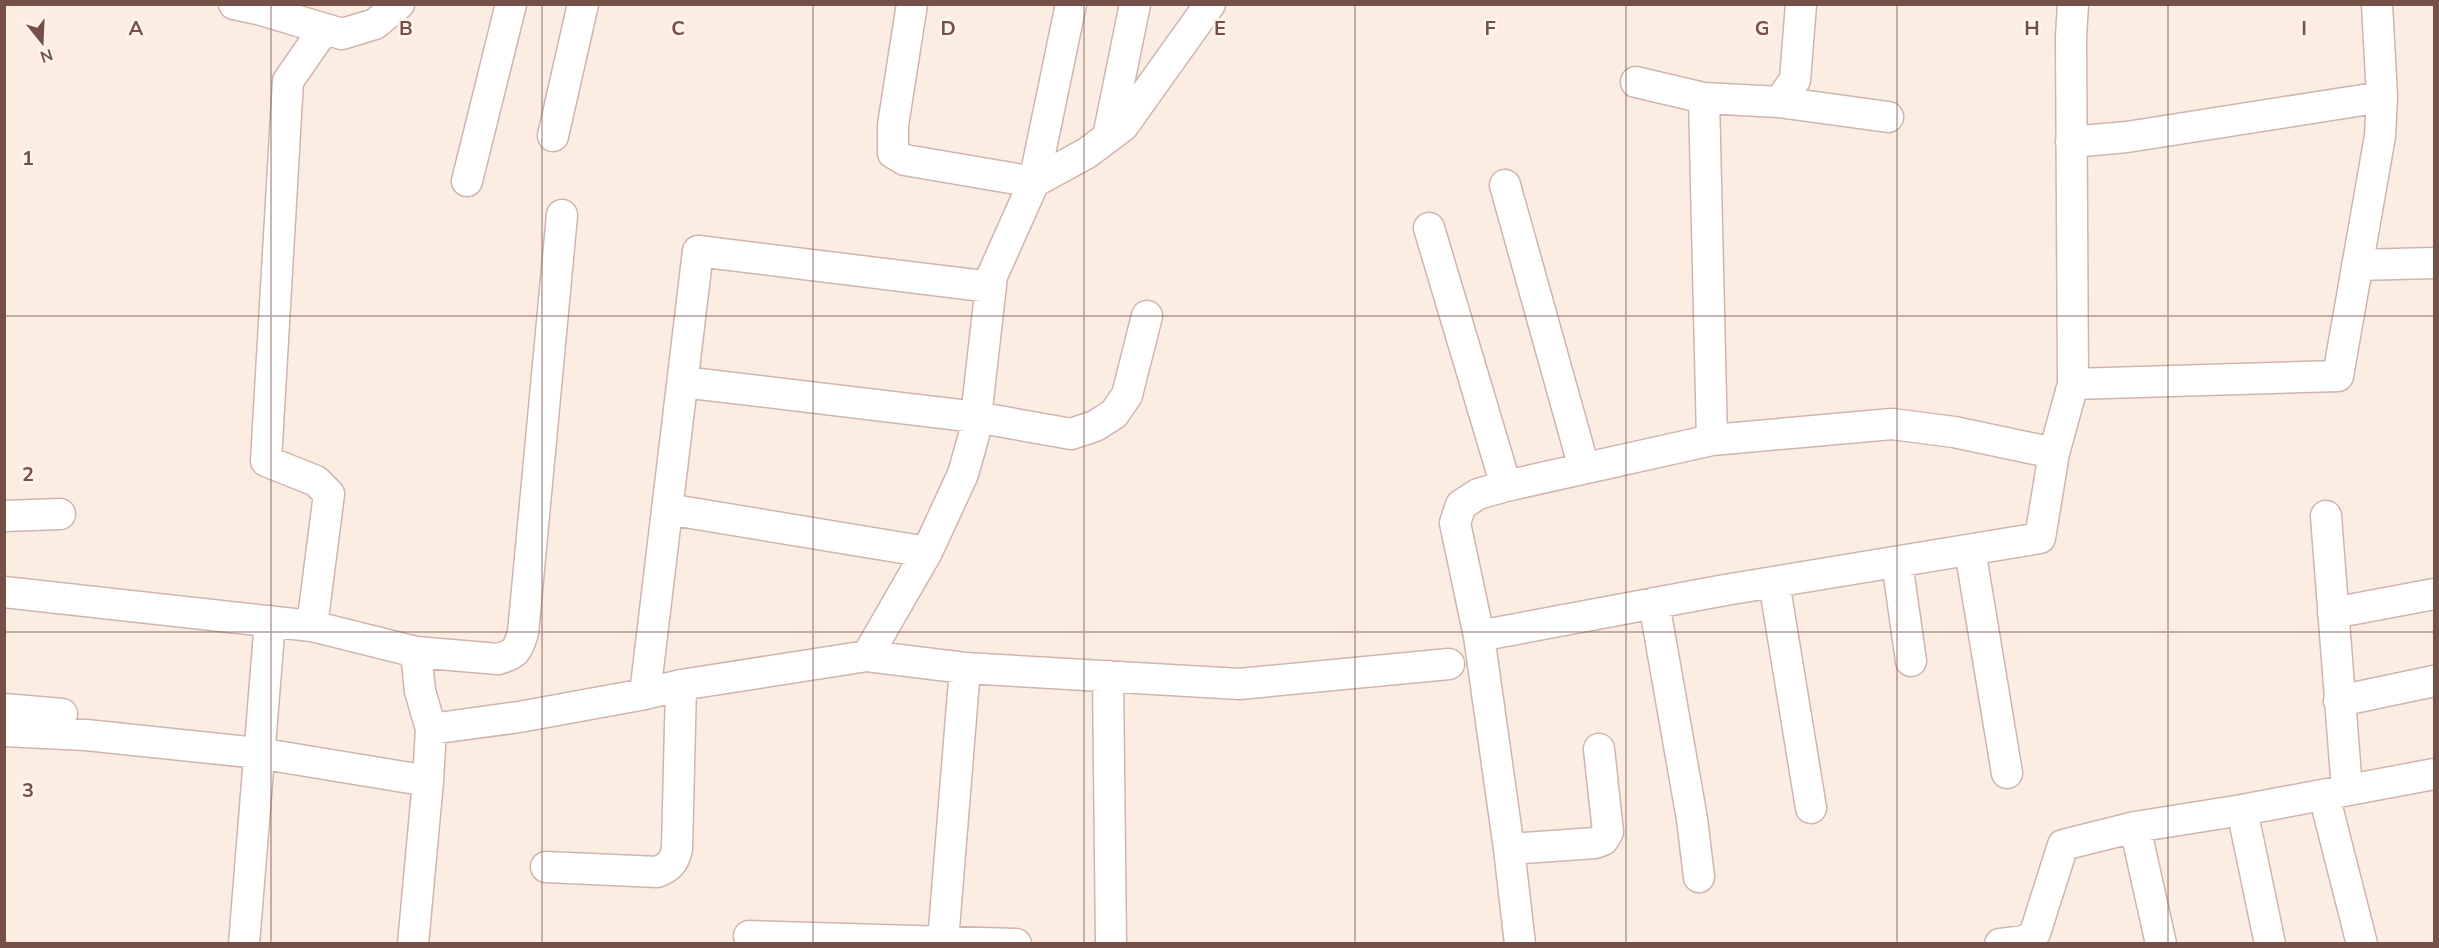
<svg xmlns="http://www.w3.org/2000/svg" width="2439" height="948" font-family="'Nunito Sans',sans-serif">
	<rect width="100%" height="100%" fill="#fcede3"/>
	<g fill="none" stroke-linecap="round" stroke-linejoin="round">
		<defs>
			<path id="minor" d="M234 4 258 9 342 34 375 24 399 4
				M912 4 893 125V153L905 160 1034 182 1071 4
				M1636 82 1704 98
				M1779 102 1888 117
				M553 136 583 4
				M1108 137 1135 4
				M2071 142 2127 137 2382 97
				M467 181 511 4
				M1505 185 1584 468
				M1429 228 1506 486
				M2357 265 2434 263
				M683 382 976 417 1071 434 1095 426 1114 414 1127 395 1147 316
				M2073 384 2338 376 2380 136 2382 97 2377 4
				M1712 440 1704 98 1779 102 1795 80 1801 4
				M2054 453 2073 384 2071 37 2073 4
				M667 509 927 552
				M4 516 60 514
				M2326 516 2347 790
				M1970 550 2007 773
				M1897 562 1911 661
				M1774 582 1811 808
				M4 592 312 626 416 652 420 691 431 729 519 717 645 694 681 685 867 656 965 668 1239 684 1449 664
				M1654 603 1692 819 1699 877
				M2333 613 2434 594
				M312 626 329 494 316 481 266 461 288 81 324 29
				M1479 636 1725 590 2040 538 2054 453 1954 432 1892 424 1712 440 1506 486 1478 494 1461 505 1455 523 1479 636 1509 849 1520 944
				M416 652 498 659C516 654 517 651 523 633L562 215
				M867 656 927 552 963 474 974 435 992 276 1034 182 1087 153 1123 126 1210 4
				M1108 676 1111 944
				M645 694 698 251 991 287
				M2339 701 2434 681
				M4 709 62 714
				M4 731 86 735 258 753 428 781 413 944
				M428 781 431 729
				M2324 795 2362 944
				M2242 810 2434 774
				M1509 849 1595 843 1603 840 1608 832 1599 749
				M546 867 657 872C670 867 674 862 677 849L681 685
				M749 936 1016 944
				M943 941 965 668
				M244 944 270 621
				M2000 944 2025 941 2035 933 2063 845 2135 827
				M2161 944 2135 827 2242 810 2270 944"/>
		</defs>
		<use href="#minor" stroke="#cfb5ad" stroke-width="33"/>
		<use href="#minor" stroke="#fff" stroke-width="30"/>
	</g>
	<path fill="none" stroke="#745049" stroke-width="1.5" stroke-opacity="0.55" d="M271 4V944M542 4V944M813 4V944M1084 4V944M1355 4V944M1626 4V944M1897 4V944M2168 4V944M4 316H2434M4 632H2434"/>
	<g font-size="20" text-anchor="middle" font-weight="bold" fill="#745049" stroke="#fff2e9" stroke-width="6" stroke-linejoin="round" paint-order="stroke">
		<text x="136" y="35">A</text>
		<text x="406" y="35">B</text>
		<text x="678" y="35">C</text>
		<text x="948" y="35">D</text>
		<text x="1220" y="35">E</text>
		<text x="1490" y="35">F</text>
		<text x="1762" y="35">G</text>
		<text x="2032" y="35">H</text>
		<text x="2304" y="35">I</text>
		<text x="28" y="165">1</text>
		<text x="28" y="481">2</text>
		<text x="28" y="797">3</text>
	</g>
	<rect width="2439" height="948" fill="none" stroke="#745049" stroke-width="12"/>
	<g transform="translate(42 42) rotate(162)" stroke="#fff2e9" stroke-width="4.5" paint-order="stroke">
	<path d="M0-4.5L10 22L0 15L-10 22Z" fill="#745049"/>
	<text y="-9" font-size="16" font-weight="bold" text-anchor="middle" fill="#745049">N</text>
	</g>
</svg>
